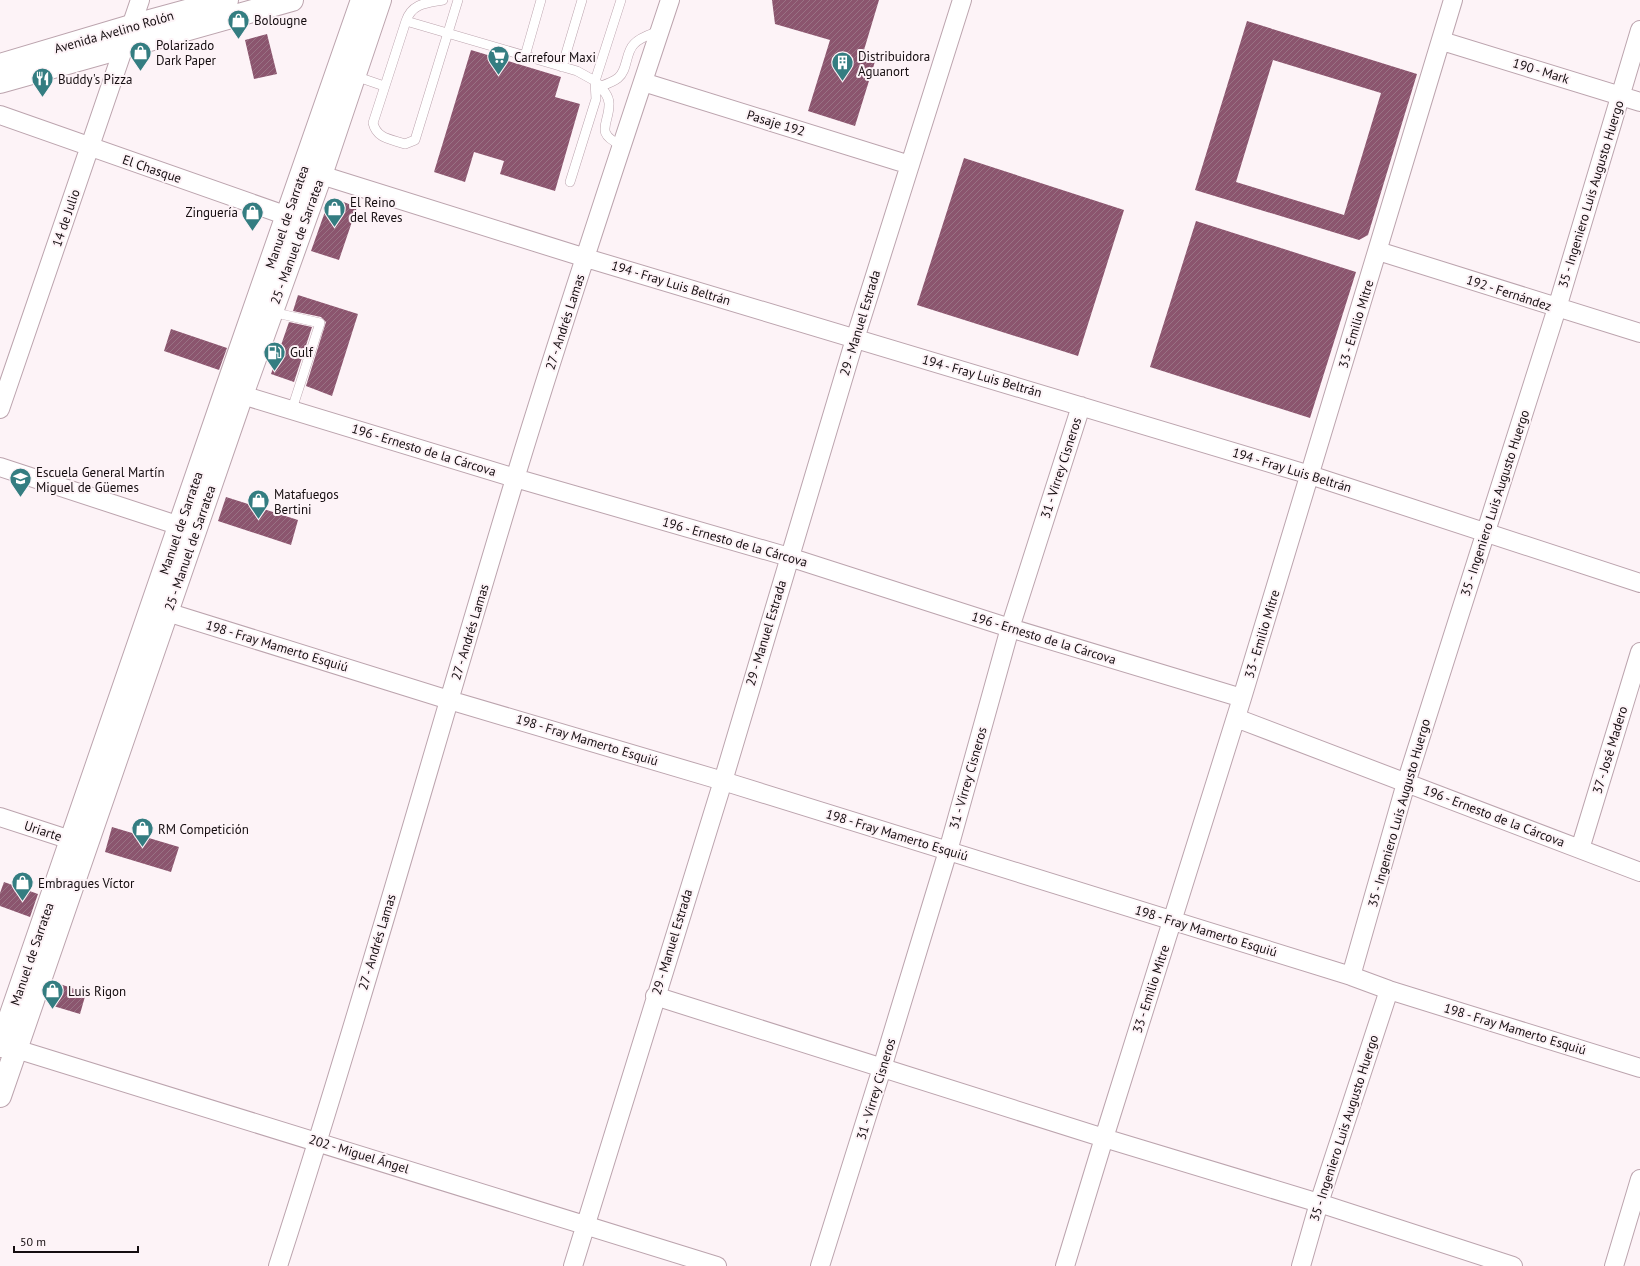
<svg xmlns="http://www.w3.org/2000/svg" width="1640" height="1266" font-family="'PT Sans',sans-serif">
	<defs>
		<pattern id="building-hatch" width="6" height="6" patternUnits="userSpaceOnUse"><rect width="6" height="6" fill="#8b556e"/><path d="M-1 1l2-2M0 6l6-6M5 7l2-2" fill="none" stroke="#997284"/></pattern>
	</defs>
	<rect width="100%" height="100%" fill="#fdf3f7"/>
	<path fill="url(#building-hatch)" fill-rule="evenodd" d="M772 0H879L864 50 877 55 855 126 808 111 830 40 775 24Z
		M1247 21 1417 74 1368 235 1359 240 1195 190ZM1273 60 1381 93 1344 215 1236 182Z
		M267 34 277 74 254 79 245 40Z
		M471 50 561 77 555 97 580 104 555 191 500 174 504 161 474 152 465 182 434 172Z
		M964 158 1124 210 1078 356 917 305Z
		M338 200 357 207 339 260 311 251 327 206Z
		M1196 221 1356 272 1310 418 1150 367Z
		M298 295 358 314 332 396 306 386 326 322 321 317 293 311Z
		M289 322 312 327 294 382 271 374Z
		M171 329 227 348 219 370 164 351Z
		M226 497 298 520 291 545 218 521Z
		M112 827 179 847 171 872 105 852Z
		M4 882 38 894 30 917 0 906V893Z
		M57 983 86 993 80 1014 50 1005Z"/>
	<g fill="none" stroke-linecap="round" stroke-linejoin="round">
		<defs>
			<path id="lane" d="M458 0 415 140 405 144C391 139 377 139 373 123L406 21 577 71 595 81 596 99 570 182
				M406 21C412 3 427 3 443 0
				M525 56 541 0
				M562 67 582 0
				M355 76 384 86
				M601 86C607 84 613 82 618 78 628 70 625 53 634 44 640 37 651 34 659 31
				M621 145C594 133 609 124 609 105 610 96 601 87 595 81L621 0
				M272 312 320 323 292 409"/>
			<path id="street" d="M1442 41 1640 102
				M643 82 910 165
				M0 115 299 220
				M321 175 586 258 1310 475 1640 583
				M1378 251 1640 333
				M229 391 515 478 789 557 1010 628 1242 698
				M0 409 140 0
				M0 467 180 526
				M154 608 449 700 723 781 1351 976 1389 990 1640 1068
				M1236 718 1640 872
				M0 817 83 844
				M1580 849 1640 652
				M1351 976 1406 783 1557 308 1640 30
				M655 996 1104 1138 1319 1203 1513 1266
				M3 1045 717 1266
				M278 1266C362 1006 435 743 514 482 563 320 617 160 670 0
				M573 1266 723 781 855 339 962 0
				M820 1266 882 1068 948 851 1010 628 1081 406
				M1065 1266 1104 1138 1242 698 1453 0
				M1301 1266 1319 1203 1389 990
				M1614 1266 1640 1179"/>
			<path id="secondary" d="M0 1046 226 390 362 0
				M0 1096 242 395 321 175 380 0"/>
			<path id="primary" d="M0 65 131 26 227 0
				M0 82 292 0"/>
		</defs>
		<use href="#lane" stroke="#bca4ae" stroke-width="10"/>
		<use href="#street" stroke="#bca4ae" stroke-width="20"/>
		<use href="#secondary" stroke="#bca4ae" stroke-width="24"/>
		<use href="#primary" stroke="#bca4ae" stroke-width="24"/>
		<use href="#lane" stroke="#fff" stroke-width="9"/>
		<use href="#street" stroke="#fff" stroke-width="18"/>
		<use href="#secondary" stroke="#fff" stroke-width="22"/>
		<use href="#primary" stroke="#fff" stroke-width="22"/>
	</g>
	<defs>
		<symbol id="shop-pin" viewBox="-11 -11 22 30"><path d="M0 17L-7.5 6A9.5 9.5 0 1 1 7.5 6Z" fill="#347d81" stroke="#fdf3f7"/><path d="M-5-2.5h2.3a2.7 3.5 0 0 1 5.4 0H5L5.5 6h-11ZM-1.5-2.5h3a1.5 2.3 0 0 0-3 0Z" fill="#fff"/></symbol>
		<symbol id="supermarket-pin" viewBox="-11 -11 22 30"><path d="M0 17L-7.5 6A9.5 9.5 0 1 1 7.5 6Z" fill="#347d81" stroke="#fdf3f7"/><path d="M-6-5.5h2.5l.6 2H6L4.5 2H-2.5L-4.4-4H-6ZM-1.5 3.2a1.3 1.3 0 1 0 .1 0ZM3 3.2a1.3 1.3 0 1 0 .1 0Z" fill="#fff"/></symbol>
		<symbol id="building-pin" viewBox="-11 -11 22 30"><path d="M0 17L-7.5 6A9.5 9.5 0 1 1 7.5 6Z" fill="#347d81" stroke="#fdf3f7"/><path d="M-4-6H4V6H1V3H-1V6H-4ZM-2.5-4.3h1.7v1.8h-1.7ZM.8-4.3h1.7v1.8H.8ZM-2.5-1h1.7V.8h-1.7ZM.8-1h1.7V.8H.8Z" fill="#fff"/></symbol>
		<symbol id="restaurant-pin" viewBox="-11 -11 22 30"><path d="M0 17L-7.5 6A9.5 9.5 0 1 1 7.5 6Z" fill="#347d81" stroke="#fdf3f7"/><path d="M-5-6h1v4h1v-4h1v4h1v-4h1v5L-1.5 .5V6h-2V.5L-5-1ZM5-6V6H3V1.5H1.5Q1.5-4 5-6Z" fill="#fff"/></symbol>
		<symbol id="fuel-pin" viewBox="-11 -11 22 30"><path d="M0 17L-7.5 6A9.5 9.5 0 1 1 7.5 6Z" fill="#347d81" stroke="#fdf3f7"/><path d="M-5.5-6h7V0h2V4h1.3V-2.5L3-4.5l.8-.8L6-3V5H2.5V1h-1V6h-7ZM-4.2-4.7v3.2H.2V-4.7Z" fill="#fff"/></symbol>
		<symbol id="school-pin" viewBox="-11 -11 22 30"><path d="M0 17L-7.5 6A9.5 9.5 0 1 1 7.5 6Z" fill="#347d81" stroke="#fdf3f7"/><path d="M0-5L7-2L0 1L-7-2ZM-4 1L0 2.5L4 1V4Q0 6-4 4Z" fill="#fff"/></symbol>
	</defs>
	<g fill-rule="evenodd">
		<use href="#shop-pin" x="226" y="8" width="25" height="34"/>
		<use href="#shop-pin" x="128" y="40" width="25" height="34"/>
		<use href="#supermarket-pin" x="486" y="44" width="25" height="34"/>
		<use href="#building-pin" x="830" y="50" width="25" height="34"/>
		<use href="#restaurant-pin" x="30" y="66" width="25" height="34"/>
		<use href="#shop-pin" x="322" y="196" width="25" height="34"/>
		<use href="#shop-pin" x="240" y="200" width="25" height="34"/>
		<use href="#fuel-pin" x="262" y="340" width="25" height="34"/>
		<use href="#school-pin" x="8" y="466" width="25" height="34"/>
		<use href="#shop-pin" x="246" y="488" width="25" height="34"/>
		<use href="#shop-pin" x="130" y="816" width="25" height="34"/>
		<use href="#shop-pin" x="10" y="870" width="25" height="34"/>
		<use href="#shop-pin" x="40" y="978" width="25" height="34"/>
	</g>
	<g text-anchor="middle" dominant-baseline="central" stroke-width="4" stroke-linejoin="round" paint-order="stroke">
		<g font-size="13" fill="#150d10" stroke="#fdf3f7" text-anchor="start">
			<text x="254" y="20">Bolougne</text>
			<text x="156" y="45">Polarizado<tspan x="156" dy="15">Dark Paper</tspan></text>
			<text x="858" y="56">Distribuidora<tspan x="858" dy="15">Aguanort</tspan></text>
			<text x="514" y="57">Carrefour Maxi</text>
			<text x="58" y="79">Buddy's Pizza</text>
			<text x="350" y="202">El Reino<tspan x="350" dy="15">del Reves</tspan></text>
			<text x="238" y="212" text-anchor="end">Zinguería</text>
			<text x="290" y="352">Gulf</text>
			<text x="36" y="472">Escuela General Martín<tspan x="36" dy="15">Miguel de Güemes</tspan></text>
			<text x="274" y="494">Matafuegos<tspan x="274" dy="15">Bertini</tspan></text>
			<text x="158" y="829">RM Competición</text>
			<text x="38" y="883">Embragues Víctor</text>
			<text x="68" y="991">Luis Rigon</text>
		</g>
		<g font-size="13" fill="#150d10" stroke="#fdf3f7">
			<text transform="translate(114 32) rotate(-16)">Avenida Avelino Rolón</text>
			<text transform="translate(1541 71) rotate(17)">190 - Mark</text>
			<text transform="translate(776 123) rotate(17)">Pasaje 192</text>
			<text transform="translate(152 169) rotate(19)">El Chasque</text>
			<text transform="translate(1591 194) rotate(-73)">35 - Ingeniero Luis Augusto Huergo</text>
			<text transform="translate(287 217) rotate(-71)">Manuel de Sarratea</text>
			<text transform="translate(66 218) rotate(-71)">14 de Julio</text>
			<text transform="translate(297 242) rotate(-70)">25 - Manuel de Sarratea</text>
			<text transform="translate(671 283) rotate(17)">194 - Fray Luis Beltrán</text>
			<text transform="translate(1509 293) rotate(18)">192 - Fernández</text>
			<text transform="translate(565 322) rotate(-72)">27 - Andrés Lamas</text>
			<text transform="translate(860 323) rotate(-73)">29 - Manuel Estrada</text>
			<text transform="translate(1356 324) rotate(-73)">33 - Emilio Mitre</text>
			<text transform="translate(982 376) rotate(16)">194 - Fray Luis Beltrán</text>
			<text transform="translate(424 450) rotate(17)">196 - Ernesto de la Cárcova</text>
			<text transform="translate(1061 468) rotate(-72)">31 - Virrey Cisneros</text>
			<text transform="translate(1292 470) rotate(17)">194 - Fray Luis Beltrán</text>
			<text transform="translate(1495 503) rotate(-72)">35 - Ingeniero Luis Augusto Huergo</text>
			<text transform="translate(181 523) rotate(-71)">Manuel de Sarratea</text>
			<text transform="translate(735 542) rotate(16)">196 - Ernesto de la Cárcova</text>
			<text transform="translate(190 548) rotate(-71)">25 - Manuel de Sarratea</text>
			<text transform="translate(470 632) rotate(-73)">27 - Andrés Lamas</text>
			<text transform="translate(766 633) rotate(-73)">29 - Manuel Estrada</text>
			<text transform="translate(1262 634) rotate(-73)">33 - Emilio Mitre</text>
			<text transform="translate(1044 638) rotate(17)">196 - Ernesto de la Cárcova</text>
			<text transform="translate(277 646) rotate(17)">198 - Fray Mamerto Esquiú</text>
			<text transform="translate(587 740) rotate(17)">198 - Fray Mamerto Esquiú</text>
			<text transform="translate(1610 750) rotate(-73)">37 - José Madero</text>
			<text transform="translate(968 778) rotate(-74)">31 - Virrey Cisneros</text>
			<text transform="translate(1399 813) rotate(-74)">35 - Ingeniero Luis Augusto Huergo</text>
			<text transform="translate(1494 816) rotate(21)">196 - Ernesto de la Cárcova</text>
			<text transform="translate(43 831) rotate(18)">Uriarte</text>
			<text transform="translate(897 835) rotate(17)">198 - Fray Mamerto Esquiú</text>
			<text transform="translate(1206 931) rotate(17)">198 - Fray Mamerto Esquiú</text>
			<text transform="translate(377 942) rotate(-73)">27 - Andrés Lamas</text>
			<text transform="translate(672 942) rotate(-73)">29 - Manuel Estrada</text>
			<text transform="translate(32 954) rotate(-71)">Manuel de Sarratea</text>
			<text transform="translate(1151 989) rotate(-72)">33 - Emilio Mitre</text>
			<text transform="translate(1515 1029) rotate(17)">198 - Fray Mamerto Esquiú</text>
			<text transform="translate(876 1089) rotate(-73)">31 - Virrey Cisneros</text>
			<text transform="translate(1344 1128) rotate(-72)">35 - Ingeniero Luis Augusto Huergo</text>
			<text transform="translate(359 1154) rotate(17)">202 - Miguel Ángel</text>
		</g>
	</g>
	<path d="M14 1246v6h124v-6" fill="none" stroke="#150d10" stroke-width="2"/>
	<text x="20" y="1246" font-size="12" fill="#150d10" stroke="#fdf3f7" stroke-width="3" paint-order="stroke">50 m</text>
</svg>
